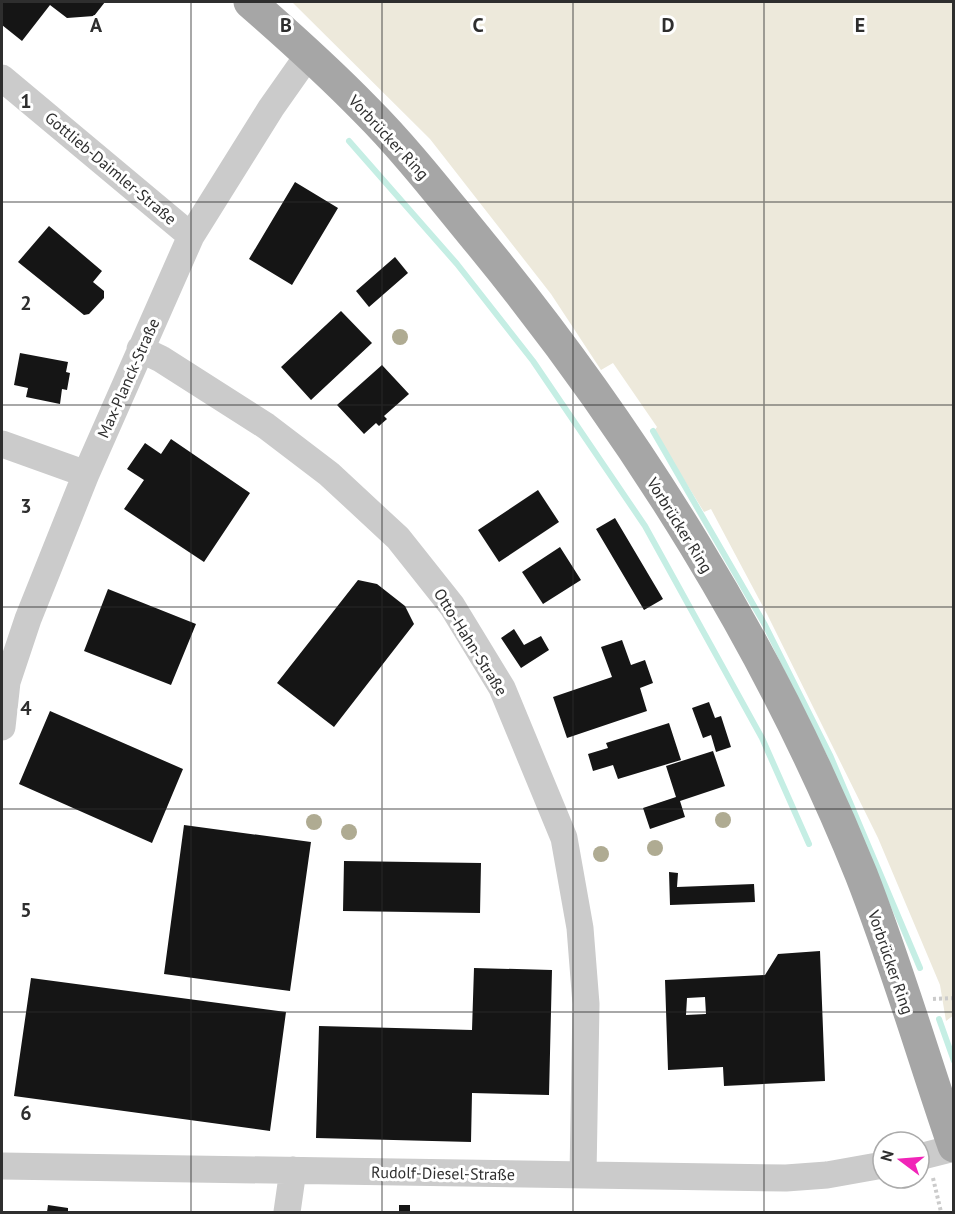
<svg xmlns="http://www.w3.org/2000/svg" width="955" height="1214" font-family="'PT Sans',sans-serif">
	<rect width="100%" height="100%" fill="#fff"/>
	<path fill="#ede9db" d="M292 2H953L954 1015 946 1021 940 985 878 838 767 614 711 509 704 512 654 431 657 427 613 363 601 370 551 294 430 139Z"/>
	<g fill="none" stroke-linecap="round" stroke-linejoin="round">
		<path stroke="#c5eee4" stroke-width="6" d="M349 141 457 264 533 361 645 526 762 738 809 844
			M653 431 765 625 830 755 920 968
			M939 1019 954 1061"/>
	</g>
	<path fill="#151515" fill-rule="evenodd" d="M2 2H105L94 16 67 18 50 5 22 41 2 25Z
		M295 182 338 208 292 285 249 259Z
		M49 226 102 271 93 282 104 291V298L89 314 84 315 18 262Z
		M395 257 408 273 369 307 356 291Z
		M341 311 372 343 311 400 281 367Z
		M20 353 68 362 66 372 70 373 67 390 62 389 60 404 26 397 28 388 14 385Z
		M382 365 409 394 384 416 387 419 379 426 376 423 364 434 337 405Z
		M171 439 250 493 204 562 124 509 144 480 127 469 145 443 161 454Z
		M538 490 559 522 499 562 478 530Z
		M615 518 663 599 644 610 596 529Z
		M560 547 581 580 543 604 522 572Z
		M358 580 377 584 405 606 414 624 334 727 277 683Z
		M108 589 196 624 171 685 84 651Z
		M514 629 524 645 541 636 549 650 521 668 501 638Z
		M622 640 631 665 645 660 653 683 640 688 647 711 567 738 553 697 612 677 601 647Z
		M709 702 715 718 721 716 731 747 716 752 711 735 703 738 692 708Z
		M50 711 183 769 152 843 19 784Z
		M669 723 681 760 618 779 613 765 593 771 588 754 608 748 606 743Z
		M713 751 725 786 680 801 685 817 650 829 643 808 676 797 666 766Z
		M184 825 311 842 290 991 164 974Z
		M344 861 481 863 480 913 343 911Z
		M669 872 678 873 677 887 754 884 755 902 670 905Z
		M820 951 825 1081 724 1086 723 1067 668 1070 665 980 765 975 778 954ZM705 997 706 1014 686 1015 687 998Z
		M474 968 552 970 549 1095 472 1093 471 1142 316 1138 319 1026 472 1030Z
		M31 978 286 1012 270 1131 14 1096Z
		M48 1205 68 1208V1212H47Z
		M399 1205H410V1212H399Z"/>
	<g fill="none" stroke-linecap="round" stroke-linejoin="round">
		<path stroke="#cbcbcb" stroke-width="4" stroke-dasharray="3 3" stroke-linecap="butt" d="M933 999 954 998
			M933 1178 941 1212"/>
		<path stroke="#cbcbcb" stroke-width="27" d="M2 78 191 236
			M140 349 161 359 266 426 329 474 398 538 452 606 502 688 564 838 580 928 586 1004 583 1175
			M2 444 86 474
			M2 727 7 682 28 619 86 474 191 236 271 108 309 54
			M919 1157 954 1148
			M2 1166 786 1178 827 1175 883 1165
			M287 1212 293 1170"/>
		<path stroke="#a6a6a6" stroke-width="33" d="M250 2C289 36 328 71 365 109 407 151 443 198 481 244 635 432 770 648 861 874 896 963 923 1056 954 1146"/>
	</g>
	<g fill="#afab92">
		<circle cx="400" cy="337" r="8"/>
		<circle cx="723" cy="820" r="8"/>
		<circle cx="314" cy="822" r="8"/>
		<circle cx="349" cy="832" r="8"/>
		<circle cx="655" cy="848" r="8"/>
		<circle cx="601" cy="854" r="8"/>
	</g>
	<path fill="none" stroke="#2e2e2e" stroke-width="1.5" stroke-opacity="0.55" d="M191 2V1212M382 2V1212M573 2V1212M764 2V1212M2 202H954M2 405H954M2 607H954M2 809H954M2 1012H954"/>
	<g text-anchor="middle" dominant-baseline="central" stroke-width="6" stroke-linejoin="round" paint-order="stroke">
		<g font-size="16" fill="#2e2e2e" stroke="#fff">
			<text transform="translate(389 137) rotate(47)">Vorbrücker Ring</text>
			<text transform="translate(111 168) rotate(40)">Gottlieb-Daimler-Straße</text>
			<text transform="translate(128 378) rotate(-66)">Max-Planck-Straße</text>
			<text transform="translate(680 525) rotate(58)">Vorbrücker Ring</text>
			<text transform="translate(471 642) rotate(58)">Otto-Hahn-Straße</text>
			<text transform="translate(891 962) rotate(71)">Vorbrücker Ring</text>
			<text transform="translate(443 1173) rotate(1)">Rudolf-Diesel-Straße</text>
		</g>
	</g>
	<g font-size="20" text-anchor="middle" font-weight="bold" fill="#2e2e2e" stroke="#fff" stroke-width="6" stroke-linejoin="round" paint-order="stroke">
		<text x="96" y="32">A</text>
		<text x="286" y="32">B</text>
		<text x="478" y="32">C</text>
		<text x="668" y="32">D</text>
		<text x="860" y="32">E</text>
		<text x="26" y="108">1</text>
		<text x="26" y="310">2</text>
		<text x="26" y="513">3</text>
		<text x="26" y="715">4</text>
		<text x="26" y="917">5</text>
		<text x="26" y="1120">6</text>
	</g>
	<rect width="955" height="1214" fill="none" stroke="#2e2e2e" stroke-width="6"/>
	<g transform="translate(901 1160) rotate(286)"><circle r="28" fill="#ffffff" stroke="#ababab" stroke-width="1.5"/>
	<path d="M0-4.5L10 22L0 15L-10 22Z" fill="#f124b8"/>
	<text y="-9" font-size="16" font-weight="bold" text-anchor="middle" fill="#2e2e2e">N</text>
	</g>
</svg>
